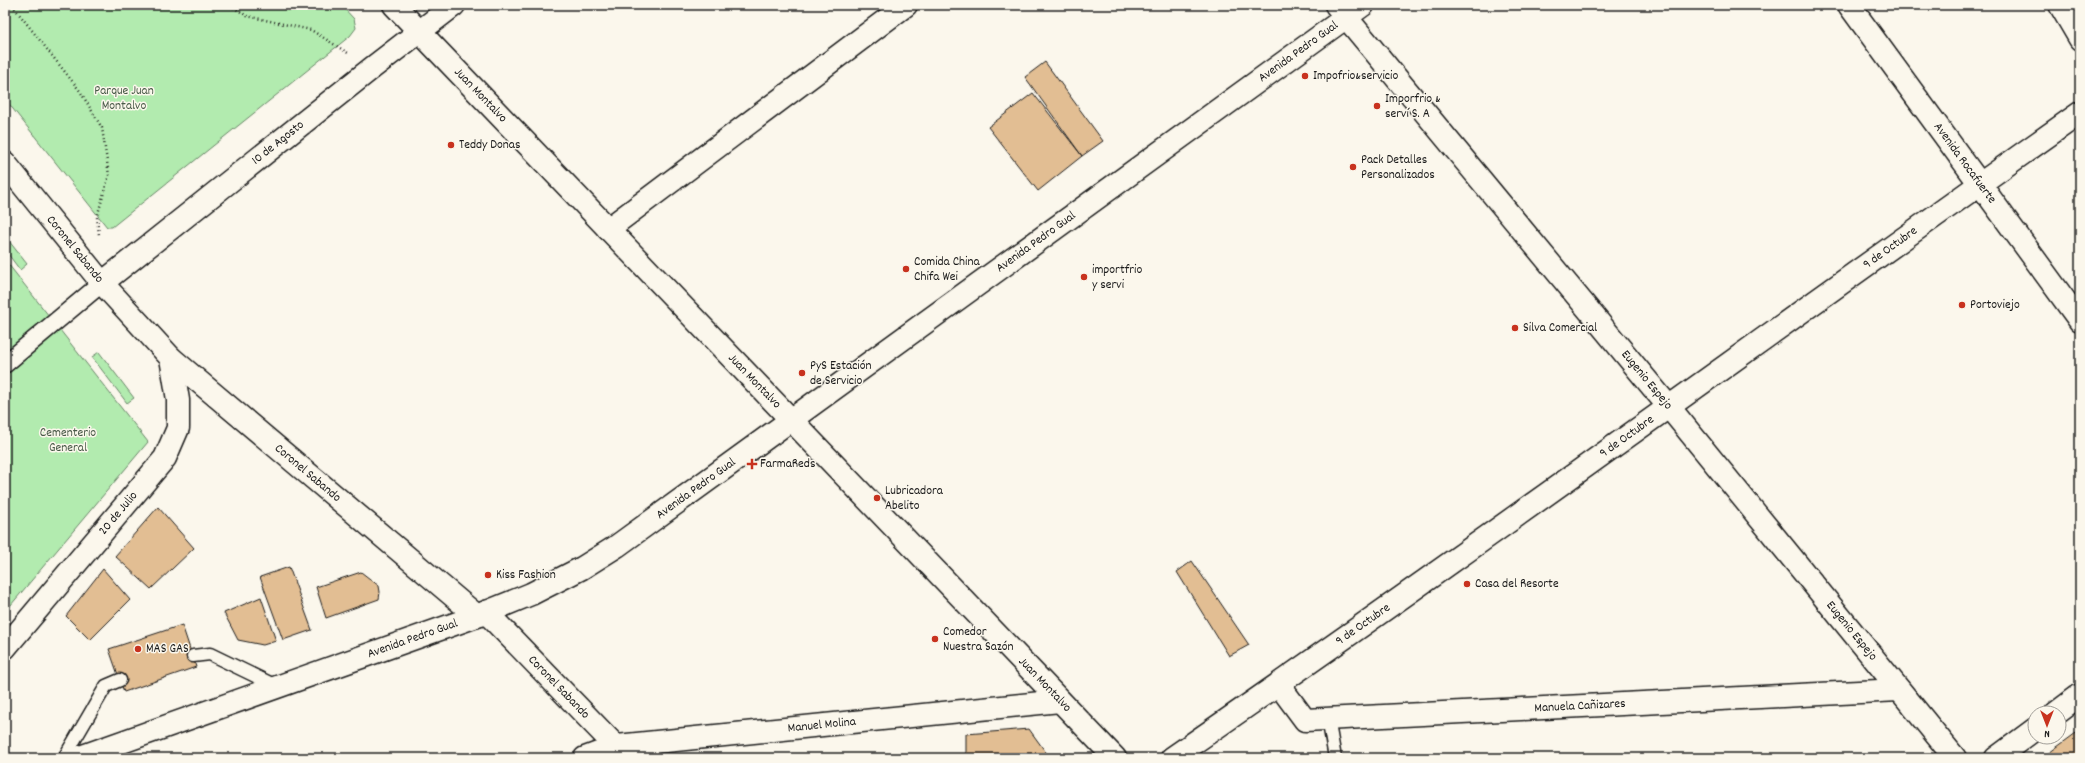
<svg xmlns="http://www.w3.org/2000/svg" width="2085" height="763" font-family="Dekko,sans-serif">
	<rect width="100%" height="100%" fill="#fbf7ec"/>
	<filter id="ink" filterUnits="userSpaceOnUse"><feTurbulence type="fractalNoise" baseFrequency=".025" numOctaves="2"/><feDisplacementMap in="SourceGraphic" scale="8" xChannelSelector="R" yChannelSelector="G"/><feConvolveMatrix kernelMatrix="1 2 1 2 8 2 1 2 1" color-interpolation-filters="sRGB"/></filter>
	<g filter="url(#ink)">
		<path fill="#b2ebaf" stroke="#678466" d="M5 5H341L354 19 356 28 350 36 112 227H107L5 99Z
			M5 236 27 264 20 270 5 250Z
			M5 260 148 442 5 612Z
			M99 352 134 398 127 403 92 357Z"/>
		<path fill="#e2be93" stroke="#1c1c1c" d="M1045 62 1103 141 1082 156 1025 77Z
			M1033 93 1082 156 1038 191 988 127Z
			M158 507 194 548 151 589 115 556Z
			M1192 561 1249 645 1229 656 1177 572Z
			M289 567 312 630 283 640 260 577Z
			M103 569 130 600 90 640 66 616Z
			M361 572 379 586 380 592 379 599 326 618 316 587Z
			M261 597 276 641 263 645 238 640 224 613Z
			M182 625 196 667 124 692 109 649Z
			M1029 729 1050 758H966V734Z
			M2076 733 2080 738V758H2042Z"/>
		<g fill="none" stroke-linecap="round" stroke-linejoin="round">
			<defs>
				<path id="service" d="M193 656 210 654 278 687
					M1328 718 1335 758
					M64 758 106 686 120 680"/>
				<path id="pedestrian" d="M5 364 102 283"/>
				<g id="minor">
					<path id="s1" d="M394 5 1115 758"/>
					<path id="s2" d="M1336 5 1669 407 1955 758"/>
					<path id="s3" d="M5 163 102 283 171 358 477 616 486 612 627 758"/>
					<path d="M608 229 906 5"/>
					<path id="s4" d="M102 283 372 68 454 5"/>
					<path id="s5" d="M5 648 165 458 178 428V400L171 358"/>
					<path id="s6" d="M1279 685 1305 720 1899 690"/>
					<path d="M2056 713 2080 695"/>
					<path id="s7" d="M585 758 617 746 1060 701"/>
					<path id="s8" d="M1172 758C1478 547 1777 327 2080 113"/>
					<path d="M1996 758 2035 729"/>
				</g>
				<g id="primary">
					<path id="s9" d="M1849 5 2080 321"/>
					<path d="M2060 5 2080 39"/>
				</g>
				<g id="trunk">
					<path id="s10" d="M77 758 477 616 531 594 582 568 617 546 1363 5"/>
				</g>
			</defs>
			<use href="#service" stroke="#1c1c1c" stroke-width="15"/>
			<use href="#pedestrian" stroke="#1c1c1c" stroke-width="20"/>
			<use href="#minor" stroke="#1c1c1c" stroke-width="25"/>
			<use href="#primary" stroke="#1c1c1c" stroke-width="25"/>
			<use href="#trunk" stroke="#1c1c1c" stroke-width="25"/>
			<path stroke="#1c1c1c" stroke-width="2.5" stroke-dasharray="1 3" stroke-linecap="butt" d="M12 5 80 91 102 128 109 175 97 217 99 235
				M230 5 247 16 311 30 348 53"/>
			<use href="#service" stroke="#fbf7ec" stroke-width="12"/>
			<use href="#pedestrian" stroke="#fbf7ec" stroke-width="17"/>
			<use href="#minor" stroke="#fbf7ec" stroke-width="22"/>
			<use href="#primary" stroke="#fbf7ec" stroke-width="22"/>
			<use href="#trunk" stroke="#fbf7ec" stroke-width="22"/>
		</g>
	</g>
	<g fill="#c8321e" stroke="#fbf7ec" stroke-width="1.5">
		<circle cx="1305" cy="76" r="4"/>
		<circle cx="1377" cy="106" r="4"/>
		<circle cx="451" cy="145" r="4"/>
		<circle cx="1353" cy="167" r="4"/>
		<circle cx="906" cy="269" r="4"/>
		<circle cx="1084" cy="277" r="4"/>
		<circle cx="1962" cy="305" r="4"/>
		<circle cx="1515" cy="328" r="4"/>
		<circle cx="802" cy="373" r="4"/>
		<path d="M750 458h4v4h4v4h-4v4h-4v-4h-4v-4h4z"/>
		<circle cx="877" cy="498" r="4"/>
		<circle cx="488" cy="575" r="4"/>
		<circle cx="1467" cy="584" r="4"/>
		<circle cx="935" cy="639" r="4"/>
		<circle cx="138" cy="649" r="4"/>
	</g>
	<g text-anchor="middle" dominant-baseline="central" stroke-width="3" stroke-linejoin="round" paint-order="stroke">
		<g font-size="13" fill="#1c1c1c" stroke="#fbf7ec">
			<text stroke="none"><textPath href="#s10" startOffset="1423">Avenida Pedro Gual</textPath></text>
			<text stroke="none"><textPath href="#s1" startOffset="125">Juan Montalvo</textPath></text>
			<text stroke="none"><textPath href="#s4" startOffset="225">10 de Agosto</textPath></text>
			<text stroke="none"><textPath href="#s9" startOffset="196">Avenida Rocafuerte</textPath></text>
			<text stroke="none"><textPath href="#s10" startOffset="1099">Avenida Pedro Gual</textPath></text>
			<text stroke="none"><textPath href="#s8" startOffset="881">9 de Octubre</textPath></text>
			<text stroke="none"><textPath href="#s3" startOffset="111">Coronel Sabando</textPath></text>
			<text stroke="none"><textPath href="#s2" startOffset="487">Eugenio Espejo</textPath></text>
			<text stroke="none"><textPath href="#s1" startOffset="521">Juan Montalvo</textPath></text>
			<text stroke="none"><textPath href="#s8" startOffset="557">9 de Octubre</textPath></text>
			<text stroke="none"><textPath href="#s3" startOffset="435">Coronel Sabando</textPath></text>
			<text stroke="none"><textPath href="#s10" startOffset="679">Avenida Pedro Gual</textPath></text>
			<text stroke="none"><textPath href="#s5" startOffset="176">20 de Julio</textPath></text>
			<text stroke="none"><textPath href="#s8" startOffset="233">9 de Octubre</textPath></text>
			<text stroke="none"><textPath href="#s2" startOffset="811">Eugenio Espejo</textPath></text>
			<text stroke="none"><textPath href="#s10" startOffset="356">Avenida Pedro Gual</textPath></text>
			<text stroke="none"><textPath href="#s1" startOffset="941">Juan Montalvo</textPath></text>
			<text stroke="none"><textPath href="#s3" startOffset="771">Coronel Sabando</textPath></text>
			<text stroke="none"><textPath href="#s6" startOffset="319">Manuela Cañizares</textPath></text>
			<text stroke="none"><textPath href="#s7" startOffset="240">Manuel Molina</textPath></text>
		</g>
		<g font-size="13" fill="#1c1c1c" stroke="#fbf7ec" text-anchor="start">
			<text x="1313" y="76">Impofrio&amp;servicio</text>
			<text x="1385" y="99">Imporfrio &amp;<tspan x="1385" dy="15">serví S. A</tspan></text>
			<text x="459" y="145">Teddy Donas</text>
			<text x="1361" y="160">Pack Detalles<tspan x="1361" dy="15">Personalizados</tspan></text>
			<text x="914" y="262">Comida China<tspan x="914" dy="15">Chifa Wei</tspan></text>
			<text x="1092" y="270">importfrio<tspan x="1092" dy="15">y servi</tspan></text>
			<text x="1970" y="305">Portoviejo</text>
			<text x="1523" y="328">Silva Comercial</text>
			<text x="810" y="366">PyS Estación<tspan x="810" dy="15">de Servicio</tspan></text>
			<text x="760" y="464">FarmaReds</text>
			<text x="885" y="491">Lubricadora<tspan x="885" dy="15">Abelito</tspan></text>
			<text x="496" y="575">Kiss Fashion</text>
			<text x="1475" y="584">Casa del Resorte</text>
			<text x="943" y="632">Comedor<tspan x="943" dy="15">Nuestra Sazón</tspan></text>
			<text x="146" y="649">MAS GAS</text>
		</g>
		<g font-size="13" fill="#495a48" stroke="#fbf7ec">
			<text x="124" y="91">Parque Juan<tspan x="124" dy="15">Montalvo</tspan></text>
			<text x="68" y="433">Cementerio<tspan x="68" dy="15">General</tspan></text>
		</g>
	</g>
	<rect width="2085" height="763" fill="none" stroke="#fbf7ec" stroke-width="20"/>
	<rect x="10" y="10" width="2065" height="743" fill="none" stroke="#1c1c1c" stroke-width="1.5" filter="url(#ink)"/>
	<g transform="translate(2047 725) rotate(180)"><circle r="19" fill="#fbf7ec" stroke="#a29f99"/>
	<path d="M0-3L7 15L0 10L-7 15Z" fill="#c8321e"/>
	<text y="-6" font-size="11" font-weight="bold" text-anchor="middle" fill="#1c1c1c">N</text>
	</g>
</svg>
